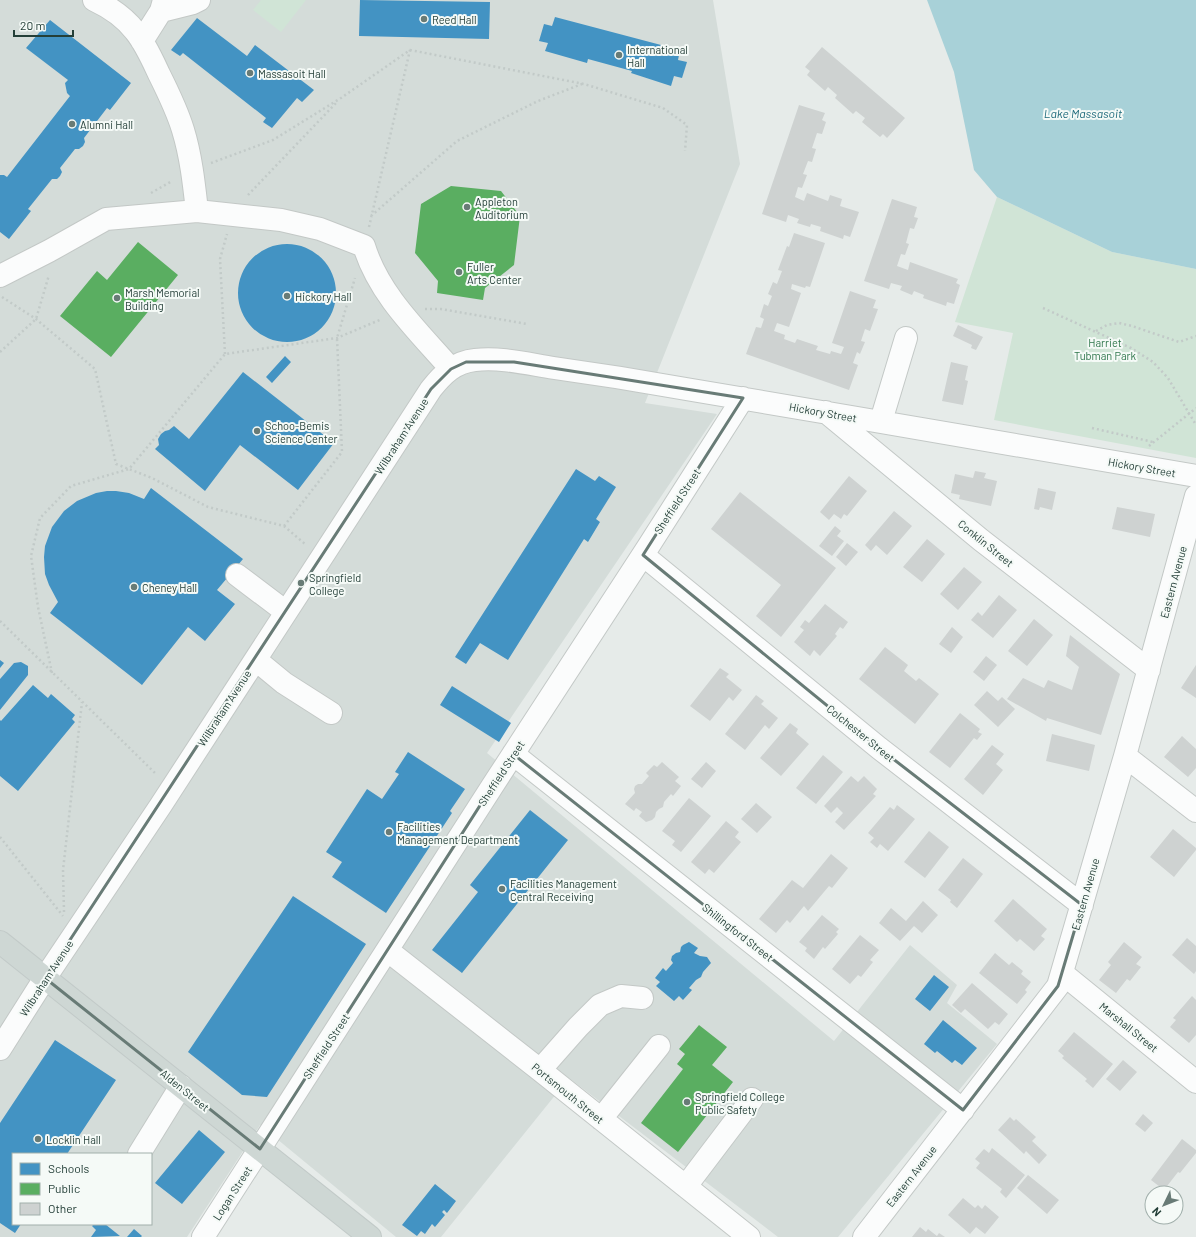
<svg xmlns="http://www.w3.org/2000/svg" width="1196" height="1237" font-family="Barlow,sans-serif">
	<rect width="100%" height="100%" fill="#e6ebe9"/>
	<path fill="#d4dcd9" fill-rule="evenodd" d="M0 0H713L740 164 645 403 717 414 487 753 834 1041 910 945 957 985 947 1003 997 1044 838 1237H778L569 1078 441 1237H396L260 1125 187 1237H0ZM13 1154H151V1224H13Z"/>
	<path fill="#d0e4d6" d="M261 0H306L281 32 253 10Z
		M997 197 1112 252 1196 269V458L994 420 1013 333 955 322Z"/>
	<path fill="#a8d1d8" d="M927 0H1196V269L1112 252 997 197 974 170 954 72Z"/>
	<path fill="#4393c3" d="M360 0 490 2 489 39 359 36Z
		M555 17 680 50 678 60 687 62 682 78 674 76 671 86 631 73 632 71 588 59 587 63 545 51 548 43 539 41 544 24 552 26Z
		M197 18 247 56 255 45 314 90 302 102 297 98 272 128 263 122 266 118 183 53 180 56 171 50Z
		M50 20 131 83 110 110 107 108 84 138 85 142 83 146 79 149H75L60 168 62 172 60 176 57 179H52L28 209 31 211 9 239 0 232V175H4L7 177 70 96 67 93 65 83 68 80 26 48Z
		M238 293a49 49 0 1 1 98 0a49 49 0 1 1-98 0Z
		M285 356 291 362 272 383 266 377Z
		M243 372 334 443 298 490 240 445 205 491 155 449 159 445 158 439 161 434 165 431 169 430 174 426 189 439Z
		M576 469 595 481 599 476 616 487 596 519 600 522 588 542 584 539 508 660 480 643 466 664 455 657Z
		M151 488 243 559 217 590 235 604 205 641 188 627 142 685 50 613 58 602 49 585 45 574 44 557 45 546 52 527 64 511 77 501 96 493 107 491H116L129 493 144 499Z
		M0 660 4 663 0 668Z
		M21 662 28 666V675L0 710V679L14 663Z
		M33 685 48 698 51 694 75 715 72 719 75 722 18 791 0 776V720L1 721Z
		M452 686 511 723 499 742 440 705Z
		M408 752 465 789 450 811 452 813 386 913 332 877 342 862 326 852 367 789 382 799 399 774 395 772Z
		M530 810 568 840 462 973 432 950 478 892 470 885Z
		M293 896 366 944 267 1097 242 1095 188 1052Z
		M689 942 698 948 694 953 700 956 707 957 711 963 703 972 701 977 696 980 689 988 692 990 683 1000 679 996 674 1001 656 986 660 982 655 978 663 968 666 971 673 963 671 960 672 956 676 953 680 952 681 947 683 945Z
		M934 975 949 987 930 1011 915 999Z
		M943 1020 977 1048 962 1065 955 1060 952 1063 937 1051 935 1053 924 1044Z
		M55 1040 116 1080 67 1154H13V1224H21L15 1233 0 1223V1123Z
		M199 1130 225 1152 182 1204 155 1183Z
		M435 1184 456 1201 447 1213 444 1210 442 1212 445 1215 435 1227 432 1224 425 1234 421 1231 417 1236 402 1225Z
		M94 1224H105L120 1236 91 1237 96 1230 92 1226Z
		M134 1229 142 1236 141 1237H127Z"/>
	<path fill="#5aae61" d="M451 186 501 191 520 216 514 265 485 288 483 300 437 293 438 281 415 253 421 204Z
		M138 242 178 275 111 357 60 316 97 271 107 280Z
		M699 1025 727 1047 712 1065 733 1082 678 1152 641 1123 683 1069 677 1064 685 1054 679 1049Z"/>
	<path fill="#ced2d1" d="M822 47 905 118 887 138 883 134 880 137 862 122 865 118 856 111 853 114 835 98 837 95 828 87 825 91 807 75 810 71 805 67Z
		M799 105 825 113 822 120 826 122 822 134 817 133 812 148 816 149 812 162 808 161 803 174 807 175 802 188 798 187 795 197 804 201 807 193 828 201 830 195 842 199 840 206 859 212 850 237 844 235 843 239 820 231 821 227 811 224 810 227 797 223 799 219 788 215 786 222 762 214Z
		M892 199 917 207 914 217 918 218 914 229 910 228 906 243 909 244 905 255 901 254 897 266 908 270 910 262 958 279 956 283 960 285 954 304 947 302 946 306 923 298 924 295 914 291 912 295 900 290 902 286 891 283 889 289 864 281Z
		M794 233 825 243 810 287 806 286 805 288 792 284 791 289 801 293 789 327 777 323 774 331 785 335 784 339 795 343 797 339 818 346 816 350 830 354 831 351 841 354 844 347 832 343 850 291 876 300 873 308 878 309 870 331 865 329 861 341 865 342 860 354 857 352 853 363 858 365 849 390 746 354 756 327 761 328 764 319 760 317 764 304 768 306 772 296 768 294 773 282 777 284 782 271 778 270 787 246 789 247Z
		M958 325 983 337 976 350 971 348 972 345 953 336Z
		M951 362 968 366 965 380 968 381 963 405 942 401Z
		M975 471 986 473 984 478 997 481 991 506 959 499 960 495 951 493 955 474 973 478Z
		M849 476 867 491 847 516 844 514 841 519 834 514 829 520 820 512Z
		M1038 488 1056 492 1052 510 1040 507 1039 510 1034 509Z
		M740 492 836 568 781 637 756 616 781 585 711 529Z
		M1117 507 1155 514 1150 537 1112 529Z
		M894 511 912 526 887 555 876 545 871 551 865 545Z
		M835 526 841 531 837 536 844 541 832 556 819 546Z
		M927 539 945 554 922 582 903 567Z
		M847 543 858 552 846 566 836 557Z
		M964 567 982 582 958 610 940 594Z
		M999 595 1017 610 993 638 971 620 978 612 982 616Z
		M825 604 848 622 843 629 840 627 835 634 837 636 820 656 814 650 810 656 794 642 804 630 800 627 805 620 809 623Z
		M1034 619 1053 635 1027 666 1008 651Z
		M952 627 963 637 951 653 939 644Z
		M1070 635 1120 674 1101 735 1047 718 1046 721 1007 699 1023 678 1044 688 1048 680 1072 690 1079 667 1066 656Z
		M885 647 908 665 904 671 916 681 919 678 939 694 915 724 859 679Z
		M986 656 997 665 984 681 973 672Z
		M1196 665V698L1181 688Z
		M720 668 729 674 726 677 742 690 733 701 729 697 710 721 690 706Z
		M987 691 998 701 1002 697 1015 709 998 727 974 705Z
		M756 695 764 701 761 704 778 718 769 729 765 725 745 750 725 734Z
		M960 713 980 729 978 732 982 734 977 740 974 738 950 768 929 752Z
		M790 723 798 729 796 733 809 744 781 776 760 758Z
		M1052 734 1095 745 1089 771 1046 761Z
		M1182 736 1196 749V768L1188 777 1164 757Z
		M992 745 1004 754 996 764 1003 770 983 795 964 779Z
		M823 755 843 772 816 804 796 788Z
		M662 762 679 777 675 781 681 786 673 796 671 794 664 802 663 807 659 809 656 812 655 817 652 820 646 822 639 816 642 812 636 808 634 811 625 804 635 793 634 789 635 786 638 784H642L649 776 646 773 654 765 657 767Z
		M706 762 716 771 702 788 691 779Z
		M851 776 858 782 864 776 877 789 873 794 876 796 844 830 835 822 843 813 837 807 831 813 824 806Z
		M689 798 711 816 681 852 672 845 675 841 662 831Z
		M756 803 772 817 757 833 741 819Z
		M897 805 915 819 888 851 880 844 877 848 870 842 874 838 868 833 890 807 894 810Z
		M726 821 739 832 735 837 741 842 714 873 709 869 705 874 691 862Z
		M1173 829 1196 848V850L1174 877 1150 857Z
		M929 831 949 847 925 878 904 862Z
		M831 854 848 868 832 888 829 886 808 911 804 906 790 923 787 920 776 933 759 919 792 880 803 888Z
		M963 858 983 874 957 908 950 902 951 900 938 890Z
		M1013 899 1047 929 1041 936 1045 939 1034 951 1020 939 1017 942 994 921Z
		M923 901 938 915 922 933 914 926 900 941 879 923 891 908 906 921Z
		M822 915 839 929 836 932 838 934 825 949 823 947 814 959 805 951 807 948 799 942Z
		M860 935 879 950 870 960 873 962 861 977 858 975 850 984 832 969Z
		M1187 938 1196 946V971L1194 974 1172 955Z
		M1124 942 1142 957 1136 964 1141 967 1130 981 1127 979 1116 993 1099 980 1111 965 1108 962Z
		M995 953 1009 965 1012 962 1023 971 1021 974 1031 982 1025 990 1027 992 1017 1004 979 973Z
		M972 983 1008 1014 999 1025 995 1022 988 1029 965 1009 961 1013 952 1005Z
		M1192 996 1196 1000V1035L1189 1043 1170 1027 1176 1020 1173 1018Z
		M1074 1032 1113 1064 1093 1088 1085 1081 1087 1079 1062 1058 1064 1056 1058 1051Z
		M1123 1060 1137 1072 1120 1091 1106 1079Z
		M1143 1114 1153 1123 1145 1132 1135 1124Z
		M1010 1117 1014 1121 1016 1119 1036 1137 1032 1141 1047 1155 1039 1164 1026 1151 1024 1154 998 1130Z
		M1182 1139 1196 1150V1153L1180 1173 1178 1172 1164 1190 1151 1180Z
		M992 1148 1025 1175 1006 1198 1000 1192 1002 1189 976 1168 980 1163 975 1159 984 1149 989 1153Z
		M1028 1175 1059 1200 1047 1214 1017 1188Z
		M963 1198 975 1208 978 1205 982 1209 985 1205 999 1217 985 1234 976 1227 970 1234 948 1215Z
		M920 1227 926 1232 928 1229 937 1236 939 1233 945 1237H912Z"/>
	<g fill="none" stroke-linecap="round" stroke-linejoin="round">
		<defs>
			<path id="minor" d="M94 0C109 7 125 18 135 31 145 43 152 59 159 74 168 92 177 110 183 130 191 156 194 184 197 211
				M161 11 193 3 199 0
				M142 41 161 11 164 0
				M0 276 49 251 106 219 197 211 281 220 320 229 364 246C379 295 418 331 451 369
				M826 412 981 540 1149 670
				M881 421 906 338
				M643 555 879 748 1082 905
				M237 575 286 612
				M256 660 284 683 331 713
				M513 754 963 1110
				M1125 756 1196 811
				M387 950 540 1070 749 1237
				M1062 973 1196 1082
				M0 1049 45 978 161 805 431 389C443 374 455 362 475 360 501 357 528 364 554 368 598 374 642 381 686 389 856 418 1026 446 1196 476
				M540 1070 578 1027 600 1005 621 996 642 998
				M601 1119 659 1046
				M139 1154 181 1086
				M686 1186 752 1099
				M203 1237 493 785 648 547 743 398
				M864 1237 1058 986 1125 756 1196 496"/>
			<path id="major" d="M0 942 370 1237"/>
		</defs>
		<use href="#minor" stroke="#c3c8c6" stroke-width="24"/>
		<use href="#major" stroke="#c2cac8" stroke-width="24"/>
		<path stroke="#c2cac8" stroke-width="2.5" stroke-dasharray="2 3" stroke-linecap="butt" d="M211 163 273 140 341 98 410 50 584 84 663 108 687 125 685 151
			M151 193 172 181
			M248 195 337 102
			M371 216 457 141 538 101 582 84
			M369 227 410 50
			M2 297 36 319 95 369 116 464 152 478 208 507 284 526 305 544
			M1043 308 1131 348 1153 362 1168 378 1196 425
			M425 309H441L527 324
			M1096 331 1107 325 1119 323 1132 326 1179 342 1196 336
			M0 352 36 319 49 275
			M225 354 220 259 227 234
			M1092 428 1153 442
			M1149 446 1196 408
			M284 526 342 452 337 338 355 278
			M0 621 157 775
			M52 673 38 607 31 556 40 518 71 486 129 469 225 354 337 338 382 319
			M0 837 63 916
			M64 912 63 870 82 702"/>
		<use href="#minor" stroke="#fbfcfc" stroke-width="22"/>
		<use href="#major" stroke="#ced7d4" stroke-width="22"/>
	</g>
	<path fill="none" stroke="#687b76" stroke-width="3" stroke-linejoin="round" d="M466 362H514L743 398 643 555 879 748 1082 905 1058 986 963 1110 513 754 260 1149 45 978 431 389 451 369Z"/>
	<g fill="#687b76" stroke="#f5faf7" stroke-width="1.5">
		<circle cx="424" cy="19" r="4"/>
		<circle cx="619" cy="55" r="4"/>
		<circle cx="250" cy="73" r="4"/>
		<circle cx="72" cy="124" r="4"/>
		<circle cx="467" cy="207" r="4"/>
		<circle cx="459" cy="272" r="4"/>
		<circle cx="287" cy="296" r="4"/>
		<circle cx="117" cy="298" r="4"/>
		<circle cx="257" cy="431" r="4"/>
		<circle cx="301" cy="583" r="4"/>
		<circle cx="134" cy="587" r="4"/>
		<circle cx="389" cy="832" r="4"/>
		<circle cx="502" cy="889" r="4"/>
		<circle cx="687" cy="1102" r="4"/>
		<circle cx="38" cy="1139" r="4"/>
	</g>
	<g text-anchor="middle" dominant-baseline="central" stroke-width="4" stroke-linejoin="round" paint-order="stroke">
		<g font-size="11" fill="#243f38" stroke="#f5faf7" text-anchor="start">
			<text x="432" y="19">Reed Hall</text>
			<text x="627" y="49">International<tspan x="627" dy="13">Hall</tspan></text>
			<text x="258" y="73">Massasoit Hall</text>
			<text x="80" y="124">Alumni Hall</text>
			<text x="475" y="201">Appleton<tspan x="475" dy="13">Auditorium</tspan></text>
			<text x="467" y="266">Fuller<tspan x="467" dy="13">Arts Center</tspan></text>
			<text x="125" y="292">Marsh Memorial<tspan x="125" dy="13">Building</tspan></text>
			<text x="295" y="296">Hickory Hall</text>
			<text x="265" y="425">Schoo-Bemis<tspan x="265" dy="13">Science Center</tspan></text>
			<text x="309" y="577">Springfield<tspan x="309" dy="13">College</tspan></text>
			<text x="142" y="587">Cheney Hall</text>
			<text x="397" y="826">Facilities<tspan x="397" dy="13">Management Department</tspan></text>
			<text x="510" y="883">Facilities Management<tspan x="510" dy="13">Central Receiving</tspan></text>
			<text x="695" y="1096">Springfield College<tspan x="695" dy="13">Public Safety</tspan></text>
			<text x="46" y="1139">Locklin Hall</text>
		</g>
		<g font-size="11" fill="#2e764b" stroke="#f5faf7">
			<text x="1105" y="342">Harriet<tspan x="1105" dy="13">Tubman Park</tspan></text>
		</g>
		<g font-size="11" fill="#243f38" stroke="#f5faf7">
			<text transform="translate(823 412) rotate(10)">Hickory Street</text>
			<text transform="translate(401 436) rotate(-57)">Wilbraham Avenue</text>
			<text transform="translate(1142 467) rotate(10)">Hickory Street</text>
			<text transform="translate(677 501) rotate(-57)">Sheffield Street</text>
			<text transform="translate(986 543) rotate(39)">Conklin Street</text>
			<text transform="translate(1173 582) rotate(-75)">Eastern Avenue</text>
			<text transform="translate(224 708) rotate(-57)">Wilbraham Avenue</text>
			<text transform="translate(861 733) rotate(39)">Colchester Street</text>
			<text transform="translate(501 773) rotate(-57)">Sheffield Street</text>
			<text transform="translate(1085 894) rotate(-74)">Eastern Avenue</text>
			<text transform="translate(738 932) rotate(38)">Shillingford Street</text>
			<text transform="translate(46 978) rotate(-57)">Wilbraham Avenue</text>
			<text transform="translate(1129 1027) rotate(39)">Marshall Street</text>
			<text transform="translate(326 1046) rotate(-57)">Sheffield Street</text>
			<text transform="translate(185 1090) rotate(39)">Alden Street</text>
			<text transform="translate(568 1093) rotate(39)">Portsmouth Street</text>
			<text transform="translate(911 1176) rotate(-52)">Eastern Avenue</text>
			<text transform="translate(232 1193) rotate(-57)">Logan Street</text>
		</g>
		<g font-size="12" font-style="italic" fill="#1e6a7b" stroke="#f5faf7">
			<text x="1083" y="113">Lake Massasoit</text>
		</g>
	</g>
	<rect x="12" y="1153" width="140" height="72" fill="#f5faf7" stroke="#a1afab"/>
	<rect x="20" y="1163" width="20" height="12" fill="#4393c3" stroke="#a1afab"/>
	<text x="48" y="1173" font-size="12" fill="#243f38">Schools</text>
	<rect x="20" y="1183" width="20" height="12" fill="#5aae61" stroke="#a1afab"/>
	<text x="48" y="1193" font-size="12" fill="#243f38">Public</text>
	<rect x="20" y="1203" width="20" height="12" fill="#ced2d1" stroke="#a1afab"/>
	<text x="48" y="1213" font-size="12" fill="#243f38">Other</text>
	<g transform="translate(1164 1205) rotate(227)"><circle r="19" fill="#f5faf7" stroke="#a1afab"/>
	<path d="M0-3L7 15L0 10L-7 15Z" fill="#687b76"/>
	<text y="-6" font-size="11" font-weight="bold" text-anchor="middle" fill="#243f38">N</text>
	</g>
	<path d="M14 30v6h59v-6" fill="none" stroke="#243f38" stroke-width="2"/>
	<text x="20" y="30" font-size="12" fill="#243f38" stroke="#f5faf7" stroke-width="3" paint-order="stroke">20 m</text>
</svg>
